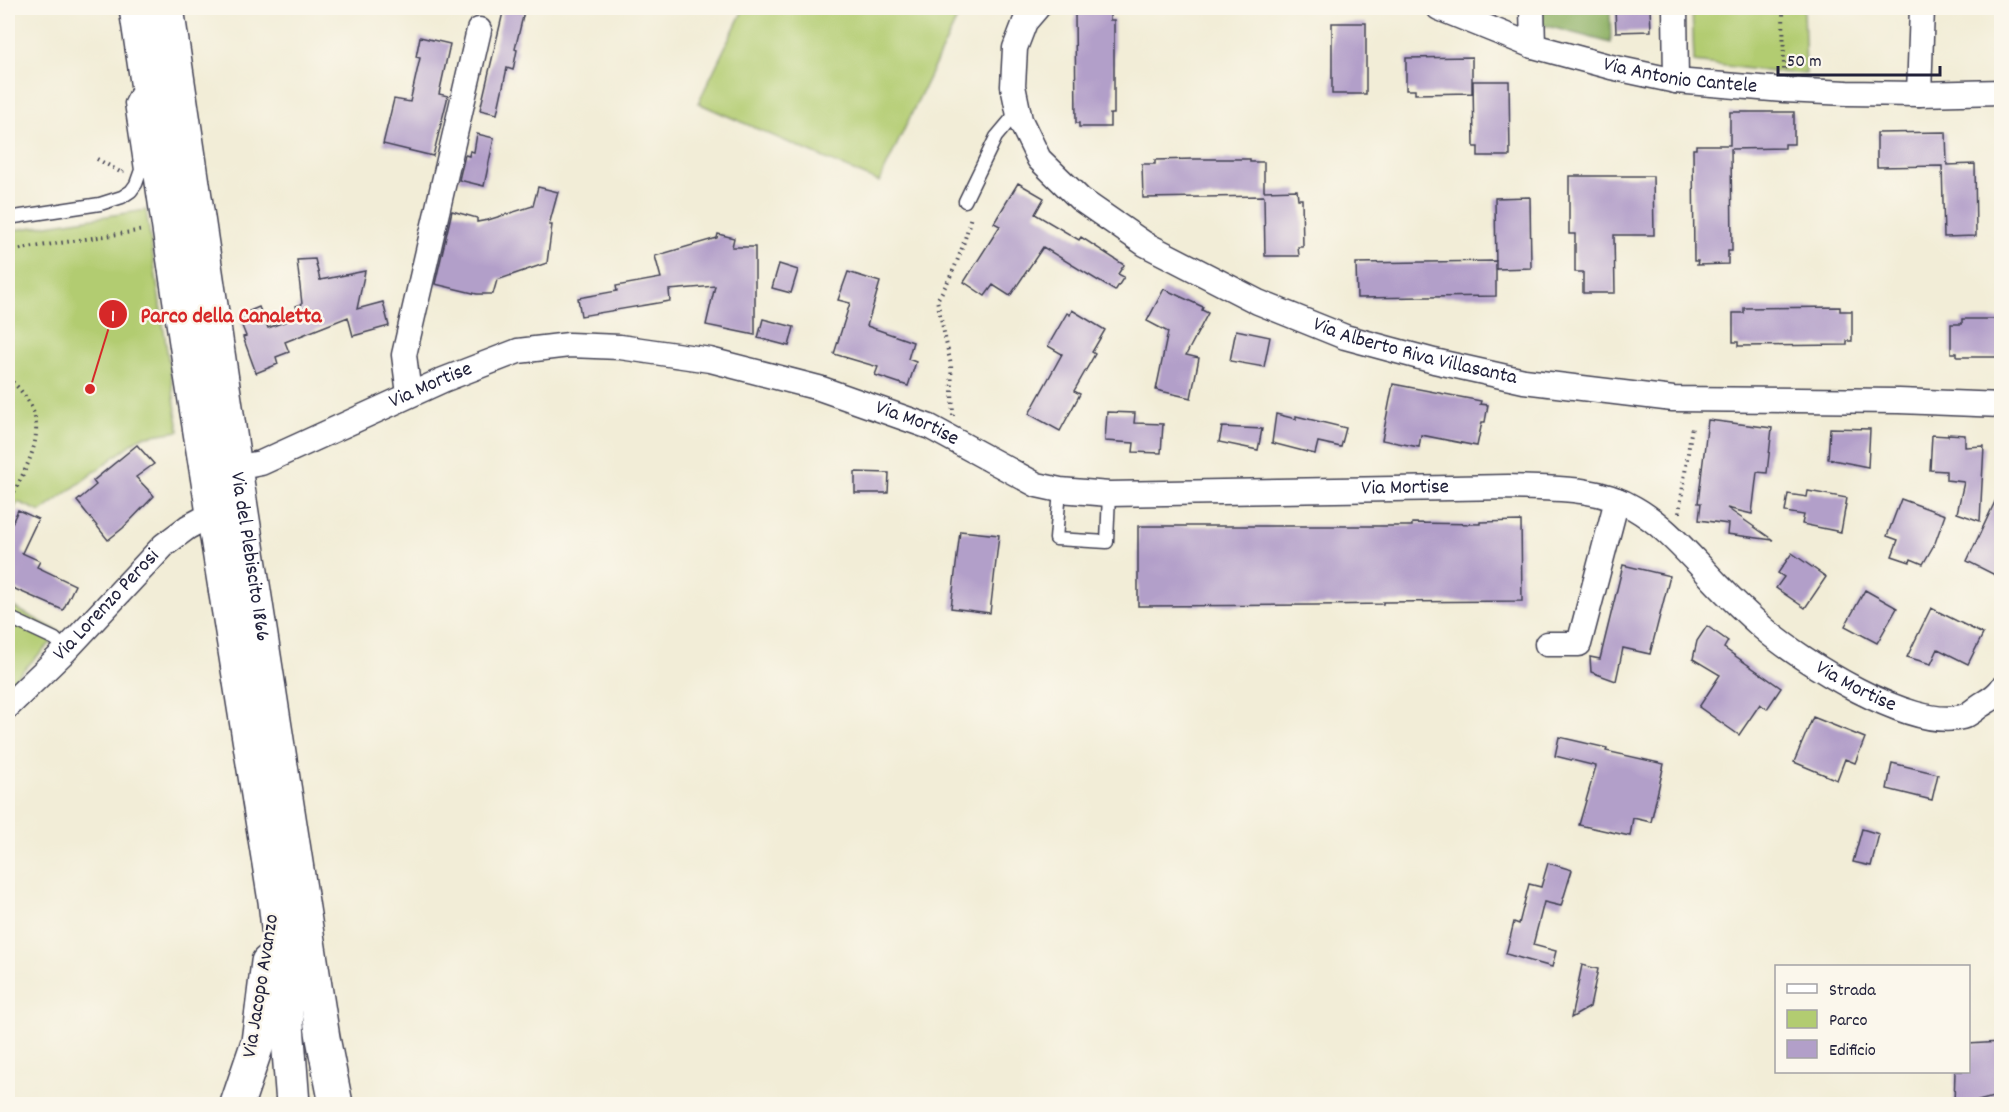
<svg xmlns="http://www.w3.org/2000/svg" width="2009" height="1112" font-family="Dekko,sans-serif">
	<rect width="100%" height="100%" fill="#fbf7ec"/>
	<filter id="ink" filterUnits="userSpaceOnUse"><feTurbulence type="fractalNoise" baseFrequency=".0167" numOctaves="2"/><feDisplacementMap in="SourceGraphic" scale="12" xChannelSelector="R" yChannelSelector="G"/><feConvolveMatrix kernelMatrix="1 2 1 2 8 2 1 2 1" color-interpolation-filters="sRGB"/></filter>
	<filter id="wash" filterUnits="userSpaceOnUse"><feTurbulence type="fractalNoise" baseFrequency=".008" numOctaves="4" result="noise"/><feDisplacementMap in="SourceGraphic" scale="24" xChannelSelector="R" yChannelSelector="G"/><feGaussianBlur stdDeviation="1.35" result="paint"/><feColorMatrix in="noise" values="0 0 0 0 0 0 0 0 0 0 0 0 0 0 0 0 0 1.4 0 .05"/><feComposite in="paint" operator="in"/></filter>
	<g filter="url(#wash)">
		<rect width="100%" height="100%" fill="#f2edd7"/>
		<path fill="#b2cc71" stroke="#6a7756" stroke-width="1.5" d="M744 8H962L879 182 698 103Z
			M1692 8H1804L1806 74 1774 72 1694 62Z
			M146 210 179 431 141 437 41 512 18 502 8 521V231Z
			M8 604 61 633 8 685Z"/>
		<path fill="#8db063" stroke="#58694f" stroke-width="1.5" d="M1555 8H1610L1611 43 1539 24 1538 11 1555 10Z"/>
		<g id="blocks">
			<path fill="#b29fc9" d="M504 8H525L515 49 517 50 513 70 507 68 497 114 480 110Z
				M1079 8H1110V20H1114V114H1110V127H1079V123H1076L1075 13H1078Z
				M1615 8H1650L1651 31 1616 32Z
				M1332 23H1366V94H1332Z
				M420 37 450 44 439 94 448 96 433 156 383 144 394 99 410 102 420 58 416 57Z
				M1472 57V93L1415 94V90H1406V58Z
				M1473 81H1509L1510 156H1478V147H1474Z
				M1730 112H1794V144H1785V148L1731 149 1732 251H1728V264L1697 265 1698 261H1694L1693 149H1696V145H1730Z
				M1946 132 1947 165 1975 164 1976 236 1944 237 1942 166 1877 167V133Z
				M477 134 494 138 484 186 459 180 465 155 469 156 470 151 474 152Z
				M1194 159H1250V162H1264V191L1297 190 1298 199H1302L1303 247H1298L1299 256H1265L1264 196 1143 198 1142 164H1155V160Z
				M1569 176H1653L1654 235H1614L1615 293H1583V272H1575V234H1569Z
				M1018 183 1044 198 1035 214 1079 240 1081 237 1124 265 1118 274 1124 277 1115 291 1043 247 1010 296 993 285 985 296 964 282 1000 226 994 223Z
				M538 187 558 192 549 225H552L547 263 497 280 493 294H477L435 284 452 211 477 218V222L488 220 533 206Z
				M1530 197 1531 268 1496 269 1495 198Z
				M718 234 734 238 732 247H755V335L706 325 715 286 669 290 670 301 581 316 578 298 617 291 616 286 661 278 655 256 717 238Z
				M315 259 320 280 365 271 357 309 383 302 389 326 353 336 348 317 285 342 289 352 276 357 278 364 256 373 243 337 246 336 238 316 259 307 268 328 300 316 296 306 302 304 297 260Z
				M1496 261V296L1357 298 1356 263Z
				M779 264 798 270 791 293 772 288Z
				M848 272 880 282 867 326 913 342 908 359 916 362 908 386 875 375 878 367 834 354 850 303 838 300Z
				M1164 289 1203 307 1202 310 1208 313 1186 355 1199 358 1191 398 1156 390 1168 332 1147 321Z
				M1840 307V311H1852V341H1847V345L1738 346V342H1733V313H1744V308Z
				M1072 310 1105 330 1092 352 1095 354 1074 391 1080 394 1060 431 1029 414 1062 354 1048 346 1067 313 1070 315Z
				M763 319 794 327 789 346 758 338Z
				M1962 319H2001V357H1957V353H1951V324H1962Z
				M1236 330 1270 337 1264 367 1230 361Z
				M1393 384 1481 401 1480 404 1488 405 1485 422H1482L1477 446 1421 435 1419 447 1382 440Z
				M1107 412 1135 413 1134 423 1163 424 1161 453 1133 452 1134 443 1105 441Z
				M1276 414 1296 419V416L1346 428 1341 447 1318 442 1315 454 1272 443Z
				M1708 420 1772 428 1767 473 1757 472 1752 514 1727 508 1773 540 1727 534 1728 524 1699 520 1701 503H1698Z
				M1222 427 1262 429 1258 450 1219 442Z
				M1830 428 1870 429 1868 467 1828 459Z
				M1948 434 1965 435V447L1984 446 1980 521 1957 513 1964 482 1946 480V471L1930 470 1932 435 1948 436Z
				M137 445 154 464 136 477 154 496 123 528 108 540 77 501 96 485 93 481Z
				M855 472 889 473 888 493H855Z
				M2001 489V578L1967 561Z
				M1808 491 1847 498 1841 532 1802 524 1804 515 1785 512 1788 494 1807 497Z
				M1901 499 1945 515 1935 543 1923 564 1911 559 1910 562 1892 556 1898 540 1887 536Z
				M18 510 38 519 22 553 40 561 37 567 75 585 63 610 8 586V532Z
				M1521 521 1522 601 1383 602V604L1315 605 1138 606V526H1412V523L1480 524V522Z
				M960 531 999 535 990 613 951 608Z
				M1792 553 1826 577 1805 608 1776 588 1784 577 1778 573Z
				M1623 565 1670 576 1650 654 1623 648 1616 681 1591 672 1590 657 1600 659Z
				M1865 590 1897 608 1877 643 1845 626Z
				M1931 608 1983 634 1968 664 1938 649 1931 664 1907 657Z
				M1707 626 1728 641 1724 648 1781 688 1767 709 1760 704 1739 735 1699 707 1720 675 1693 659 1697 641Z
				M1813 717 1865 738 1855 763 1845 759 1837 780 1794 762Z
				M1559 737 1607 748 1606 751 1664 764 1651 822 1633 818 1630 836 1579 825 1596 766 1555 756Z
				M1892 763 1938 774 1932 800 1887 789Z
				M1862 829 1879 834 1871 866 1853 862Z
				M1548 863 1572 870 1561 906 1544 902 1533 945 1556 951 1552 967 1506 954 1514 922 1519 924 1529 884 1541 887Z
				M1582 965 1598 969 1590 1007 1571 1018Z
				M2001 1042V1095L1967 1104H1954L1955 1071H1968V1044Z"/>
		</g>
	</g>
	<g filter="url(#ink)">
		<use href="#blocks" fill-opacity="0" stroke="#414052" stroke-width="1.5"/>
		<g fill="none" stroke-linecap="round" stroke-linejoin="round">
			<defs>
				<path id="service" d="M965 201 996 137 1017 112
					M8 218 100 204 122 197 131 191 136 184 141 170 131 103 140 85
					M1060 490 1056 539 1107 542 1109 494
					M8 617 55 639 66 650"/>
				<g id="minor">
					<path id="s1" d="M1037 8 1025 22 1015 48 1013 86 1020 120 1039 159 1080 199 1145 244 1258 302 1345 337 1434 361 1524 381 1673 399 1899 401 2002 405"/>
					<path id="s2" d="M1439 8 1533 46 1611 67 1676 81 1784 90 1847 93 1919 94 2002 92"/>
					<path d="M1532 8 1533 46"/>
					<path d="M1675 8 1676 81"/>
					<path d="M1919 94 1922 8"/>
					<path d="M409 394 404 355 479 30"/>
					<path id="s3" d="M235 468 261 463 443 380 518 351 569 345 620 347 710 360 819 388 930 427 1037 485 1060 490 1109 494 1509 487C1550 489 1597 486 1634 508 1662 524 1683 548 1705 571 1723 591 1743 610 1763 628 1801 661 1911 731 1962 717 1969 715 1975 709 1981 705 1989 700 1997 696 2002 688"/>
					<path d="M1547 644H1579L1617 500"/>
					<path id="s4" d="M8 706 66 650 164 545 188 527 201 520 214 518"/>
				</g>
				<g id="secondary">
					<path d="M136 8 190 369 275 901 283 972 293 1104"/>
					<path id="s5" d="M167 8 235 468 323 1038 336 1104"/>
					<path d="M237 1104 258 1042 268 962"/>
				</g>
			</defs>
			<use href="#service" stroke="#414052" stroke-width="15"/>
			<use href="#minor" stroke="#414052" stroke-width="27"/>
			<use href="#secondary" stroke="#414052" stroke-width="36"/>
			<path stroke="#414052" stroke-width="4" stroke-dasharray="1.5 4.5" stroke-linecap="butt" d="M1783 8 1784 70
				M97 159 122 173 123 171
				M8 251 144 230
				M8 378C57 420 32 456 8 504
				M953 416 951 365 937 300C954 274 964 246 971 216
				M1679 513 1692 426"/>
			<use href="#service" stroke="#fff" stroke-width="12"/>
			<use href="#minor" stroke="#fff" stroke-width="24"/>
			<use href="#secondary" stroke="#fff" stroke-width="33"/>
		</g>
	</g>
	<g text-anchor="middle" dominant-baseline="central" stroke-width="5" stroke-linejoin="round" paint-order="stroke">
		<g font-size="21" fill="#22223b" stroke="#fbf7ec">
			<text stroke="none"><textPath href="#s2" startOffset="252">Via Antonio Cantele</textPath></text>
			<text stroke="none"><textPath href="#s1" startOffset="591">Via Alberto Riva Villasanta</textPath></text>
			<text stroke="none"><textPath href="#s3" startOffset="213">Via Mortise</textPath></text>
			<text stroke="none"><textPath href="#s3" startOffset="717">Via Mortise</textPath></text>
			<text stroke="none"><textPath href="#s3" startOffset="1221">Via Mortise</textPath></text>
			<text stroke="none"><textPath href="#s5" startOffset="555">Via del Plebiscito 1866</textPath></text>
			<text stroke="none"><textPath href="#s4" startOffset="141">Via Lorenzo Perosi</textPath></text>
			<text stroke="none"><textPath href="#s3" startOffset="1740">Via Mortise</textPath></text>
			<text transform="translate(262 986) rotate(-81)">Via Jacopo Avanzo</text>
		</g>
	</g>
	<path fill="none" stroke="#d62828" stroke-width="2" d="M90 389L113 314"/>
	<g fill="#d62828" stroke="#fbf7ec" stroke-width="2">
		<circle cx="90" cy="389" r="6"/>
		<circle cx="113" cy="314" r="15"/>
	</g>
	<g font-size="18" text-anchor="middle" font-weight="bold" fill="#fff">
		<text x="113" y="321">1</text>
	</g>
	<g font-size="22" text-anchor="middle" font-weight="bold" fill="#d62828" stroke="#fbf7ec" stroke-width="5" stroke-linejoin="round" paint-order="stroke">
		<text x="231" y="322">Parco della Canaletta</text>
	</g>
	<rect width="2009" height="1112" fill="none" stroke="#fbf7ec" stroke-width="30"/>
	<rect x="1775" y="965" width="195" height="108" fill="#fbf7ec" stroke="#a4a2a5" stroke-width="1.5"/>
	<rect x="1787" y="984" width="30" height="9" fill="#ffffff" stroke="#a4a2a5" stroke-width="1.5"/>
	<text x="1829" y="995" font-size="18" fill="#22223b">Strada</text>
	<rect x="1787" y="1010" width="30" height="18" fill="#b2cc71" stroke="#a4a2a5" stroke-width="1.5"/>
	<text x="1829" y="1025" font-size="18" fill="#22223b">Parco</text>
	<rect x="1787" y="1040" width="30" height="18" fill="#b29fc9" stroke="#a4a2a5" stroke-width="1.5"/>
	<text x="1829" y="1055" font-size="18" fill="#22223b">Edificio</text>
	<path d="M1778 66v9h162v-9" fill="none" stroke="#22223b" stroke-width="3"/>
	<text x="1787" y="66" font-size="18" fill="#22223b" stroke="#fbf7ec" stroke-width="4.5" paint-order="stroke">50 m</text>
</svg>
